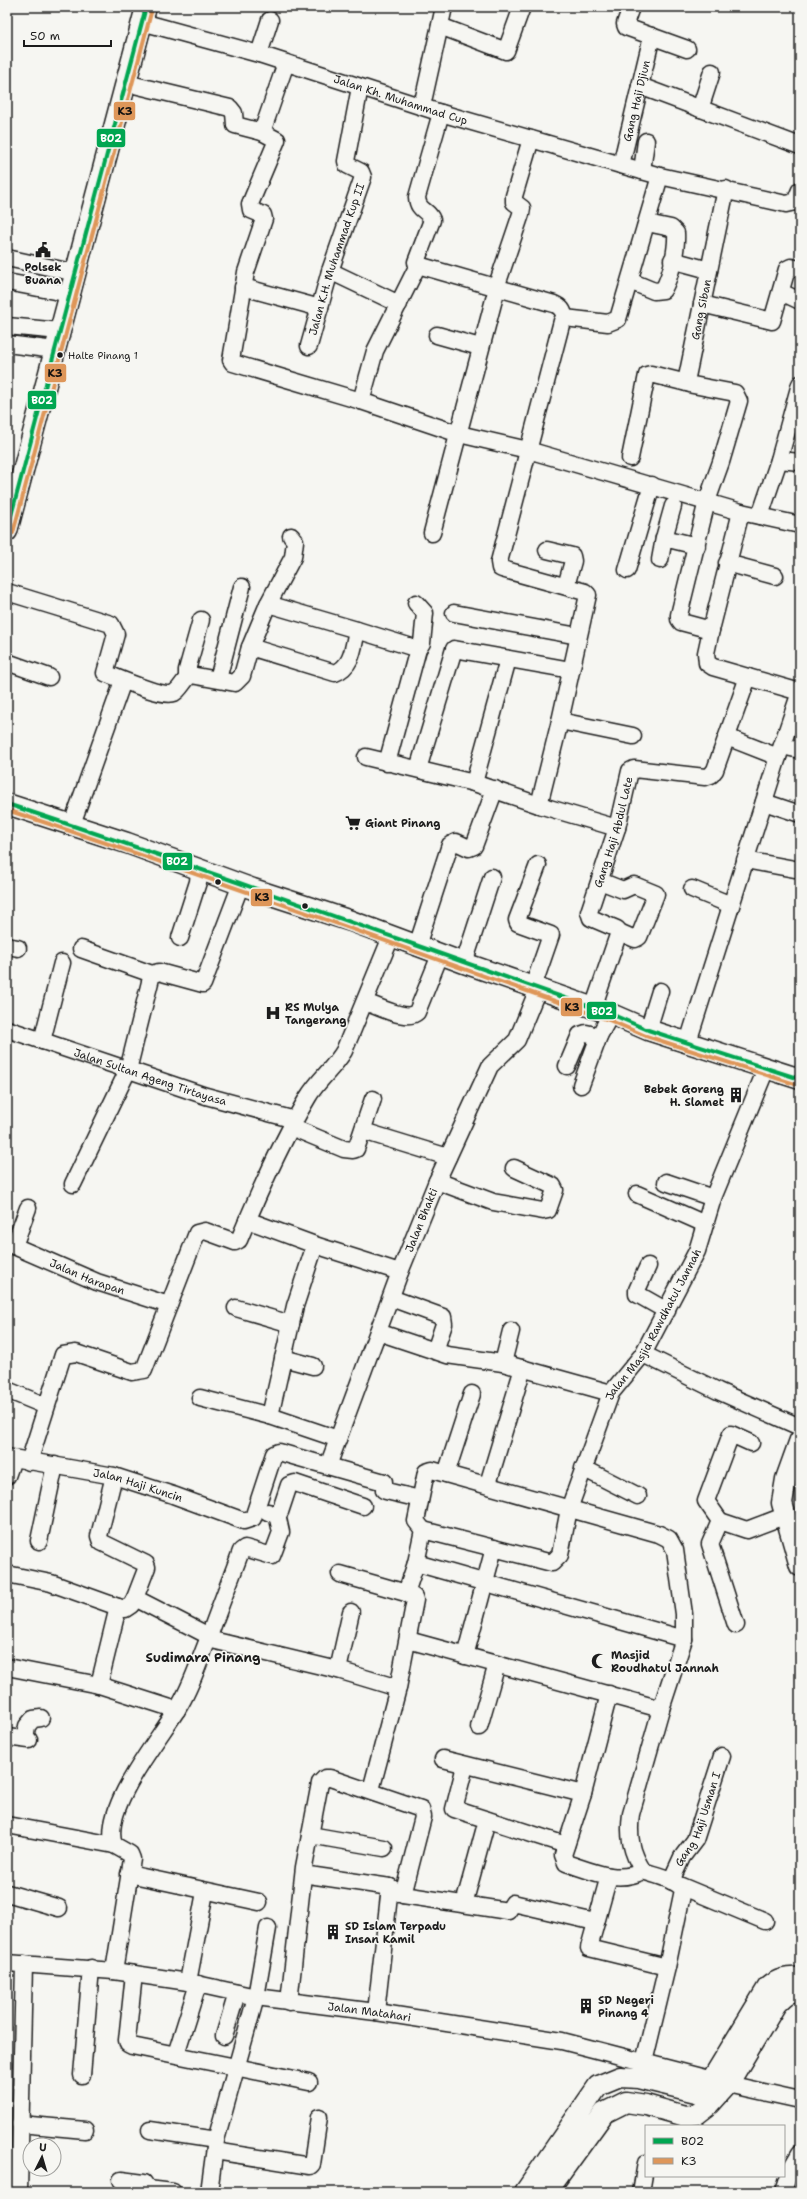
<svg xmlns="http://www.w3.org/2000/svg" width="807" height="2199" font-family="'Shantell Sans',sans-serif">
	<rect width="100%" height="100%" fill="#f6f6f2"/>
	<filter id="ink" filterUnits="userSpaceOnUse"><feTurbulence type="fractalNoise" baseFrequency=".025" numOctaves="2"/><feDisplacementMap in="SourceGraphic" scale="8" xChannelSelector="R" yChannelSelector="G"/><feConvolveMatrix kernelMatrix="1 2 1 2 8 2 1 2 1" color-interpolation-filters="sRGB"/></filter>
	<g filter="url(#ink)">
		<path fill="#d6d6d2" stroke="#797977" d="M800 701V747L789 744Z"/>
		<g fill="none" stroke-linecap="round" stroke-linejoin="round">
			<defs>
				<g id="minor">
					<path d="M631 7 625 24 626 27 687 49"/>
					<path id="s1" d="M142 22 259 54 441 113 621 165 660 176 786 204 795 202 800 190"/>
					<path d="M440 26 506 51 522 7"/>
					<path d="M259 54 270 20"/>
					<path d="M126 83 230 108 234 113 235 125 262 132 277 140 250 204 251 210 263 215 264 219 246 272 231 360 233 363 361 401 459 434 528 450 741 512 800 525"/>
					<path d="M640 86 800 146"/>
					<path d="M422 106 444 7"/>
					<path d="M700 109 712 72"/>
					<path d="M262 132 286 63"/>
					<path id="s2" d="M621 165 652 36"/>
					<path d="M642 171 646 141"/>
					<path d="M7 258 76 273"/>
					<path d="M672 260 709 270"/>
					<path d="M418 265 554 304C561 307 563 310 565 318L562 321 499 562 500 568 502 569 585 592 588 595 560 721 539 805"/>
					<path d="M418 265 416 262 432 220C428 209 418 212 417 197L441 113"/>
					<path d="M330 271 399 304"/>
					<path d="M499 279 521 214 522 208 514 202V196L531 139"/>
					<path d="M630 281 654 291 663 290C671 276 677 249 676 233L671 228 647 223"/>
					<path d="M7 282 70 294"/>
					<path d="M243 287 320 308"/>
					<path d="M781 292 800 301"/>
					<path d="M702 304 772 321 787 269 791 267 800 269"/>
					<path d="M565 318 608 323 618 319 660 176"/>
					<path d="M7 326 60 331"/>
					<path d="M437 335 480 347"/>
					<path d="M7 344 55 350"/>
					<path id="s3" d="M309 346 330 271 363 177 361 172 347 165 346 161 360 87"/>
					<path d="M361 401 375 351 418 265"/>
					<path d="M630 458 647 375 651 374 687 383"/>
					<path d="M779 460 800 462"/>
					<path d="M741 512 711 630 706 653 707 663 713 667 800 692"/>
					<path d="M760 516 779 460 800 384"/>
					<path d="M432 533 497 288"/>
					<path d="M291 536 295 541 293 557 268 604 250 647 335 673C353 666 353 647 357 630L418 649"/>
					<path d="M664 538 673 506"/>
					<path d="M547 550 572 556 573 561 566 586"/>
					<path d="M660 560 664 538 697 546"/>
					<path d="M727 563 775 576"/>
					<path d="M627 570 652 485"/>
					<path d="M7 592 111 624 116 634 105 673C118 678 163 698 174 693 181 689 184 679 191 675L235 683 242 676 250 647"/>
					<path d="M268 604 357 630"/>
					<path d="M454 613 578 636"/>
					<path id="s4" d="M711 630 681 622 679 619V615L707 501 721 462 739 401 735 393 693 385 687 383V377L726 189"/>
					<path d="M7 662 49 677"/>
					<path d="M187 677V670L201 620"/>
					<path d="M218 679 242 587"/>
					<path d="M560 721 633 736"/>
					<path d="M727 737 778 757"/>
					<path d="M782 746 800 750"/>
					<path d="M366 757 474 783 539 805 617 828"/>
					<path d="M387 763 418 649 422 643 425 613 416 603"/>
					<path d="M418 769 454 649 571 670"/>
					<path d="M474 783 508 659"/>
					<path d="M764 802 800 814"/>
					<path d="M72 824 123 681"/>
					<path d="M745 860 800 870"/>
					<path d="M600 881 623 890 634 885 656 894 639 937 635 939 619 932"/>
					<path d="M692 889 731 905"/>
					<path d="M180 938 198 882 199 870"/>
					<path d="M7 946 18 948"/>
					<path d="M417 946 450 845 456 842 469 848 474 846 495 789"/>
					<path d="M81 949 152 974 159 972 203 984 241 884"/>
					<path d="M464 963 492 877"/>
					<path d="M533 987 551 935 518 923 517 920 538 865"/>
					<path d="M365 1002C377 1006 407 1022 417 1012L440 955"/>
					<path id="s5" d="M593 1008 619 932 617 929 591 918 589 912 617 828 630 771 634 769 705 777 711 775 715 770 748 677"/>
					<path id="s6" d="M7 1029 206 1096 295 1120"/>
					<path d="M648 1030 660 991"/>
					<path d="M42 1041 62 963"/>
					<path d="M688 1042 778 757 800 692"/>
					<path d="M567 1066 580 1035 586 1033 599 1036 611 1014"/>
					<path d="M581 1085 599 1036"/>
					<path d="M291 1127 344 1149 353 1150 356 1149 373 1099"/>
					<path d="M363 1131 448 1157"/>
					<path d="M437 1181 493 1202 543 1211 548 1210 555 1190 553 1186 514 1168"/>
					<path d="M666 1182 713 1198"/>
					<path d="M73 1184 128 1070 152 974"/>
					<path d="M637 1194 705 1224"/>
					<path d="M247 1220 315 1245 400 1272"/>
					<path id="s7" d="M7 1243 97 1282 169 1305"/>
					<path d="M14 1246 28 1208"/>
					<path d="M648 1266 637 1290V1294L667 1311"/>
					<path d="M391 1298 443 1317 444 1324 435 1351"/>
					<path d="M236 1308 291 1324"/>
					<path d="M378 1332 447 1355 503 1363 611 1393"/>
					<path d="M643 1354 718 1391 800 1427"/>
					<path d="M283 1358 313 1366"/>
					<path d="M503 1363 511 1331"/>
					<path d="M7 1390 46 1406"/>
					<path d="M200 1398 270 1416 338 1439"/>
					<path d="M270 1416 295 1306 315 1245"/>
					<path id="s8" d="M7 1457 114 1476 173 1495 244 1521 253 1518 274 1454 279 1452 384 1482V1490L386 1491 420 1499"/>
					<path d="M29 1462 63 1355 76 1353 132 1372 144 1370 197 1233 205 1231 235 1242 239 1240C259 1192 281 1142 308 1097 318 1080 334 1068 344 1051L391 937"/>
					<path id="s9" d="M328 1466 400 1272 437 1181 490 1066 517 1040 538 989"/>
					<path d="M583 1468 638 1496"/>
					<path d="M446 1474 472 1394"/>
					<path d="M7 1476 13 1459"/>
					<path d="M114 1476 99 1536 101 1542 146 1564 147 1567 135 1598 131 1605 125 1609 118 1607"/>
					<path d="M488 1484 523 1368"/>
					<path d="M268 1512 275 1515 280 1512 289 1485 295 1483 363 1506"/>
					<path d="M720 1521 747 1530 784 1516"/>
					<path d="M423 1530 416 1521 426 1472 432 1470 659 1534 669 1539 675 1550 684 1614V1639L661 1709 631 1814C628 1836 631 1852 643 1871 654 1875 677 1879 683 1890L667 1967 644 2062"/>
					<path d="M39 1541 55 1465"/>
					<path d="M416 1563 684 1639"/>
					<path d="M7 1574 51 1583 118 1607 99 1685"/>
					<path d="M340 1574 406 1593 414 1597 415 1600 398 1688 371 1790"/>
					<path id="s10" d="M406 1593 416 1563 423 1530 552 1563 560 1555 569 1509 611 1393 643 1354 697 1251 713 1198 766 1069"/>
					<path d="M135 1598 209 1636"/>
					<path d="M736 1625 710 1544 720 1521 706 1501 731 1434 751 1443"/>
					<path d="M208 1639 338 1670 398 1688"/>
					<path d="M408 1640 661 1709"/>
					<path d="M465 1656 494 1548"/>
					<path d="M7 1667 99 1685 177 1710"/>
					<path d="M338 1670 351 1612"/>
					<path d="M609 1694 583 1794 563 1855 566 1863C591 1871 618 1884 643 1871"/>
					<path d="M479 1727 497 1664"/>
					<path d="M7 1737 29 1740"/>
					<path d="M25 1739 27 1726 33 1719 41 1718"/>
					<path d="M443 1759 583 1794"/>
					<path d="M465 1766 454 1809 566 1845"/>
					<path d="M7 1825 114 1845 130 1854 132 1859 114 1971"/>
					<path d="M310 1835 384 1848"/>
					<path d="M114 1845C101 1808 160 1738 178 1708 191 1688 198 1664 207 1642 218 1611 230 1581 241 1551L245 1548 272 1556 281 1532 277 1514"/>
					<path d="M304 1872 309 1875 390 1887 403 1895 508 1911 513 1903 595 1922"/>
					<path d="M129 1874 259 1902"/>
					<path d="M609 1876 589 1948 667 1967"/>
					<path id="s11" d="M671 1881 682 1857 695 1840 722 1756"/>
					<path d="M681 1886 765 1921"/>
					<path d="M7 1893 59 1908"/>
					<path d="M464 1904 487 1820"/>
					<path id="s12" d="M7 1963 114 1971 188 1982 256 1997 376 2012 562 2041 728 2084 800 2100"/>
					<path d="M134 1974 127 2040 128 2044 132 2046 309 2082"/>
					<path d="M188 1982 205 1892"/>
					<path d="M289 2002 304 1867 320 1783 325 1778H330L421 1809 423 1817 403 1895"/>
					<path d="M376 2012 390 1887"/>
					<path d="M224 2036 237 1993"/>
					<path d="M176 2054 198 1984"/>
					<path d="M82 2075 91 1968"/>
					<path d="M20 2124 85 2130"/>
					<path d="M150 2130 216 2140"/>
					<path d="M215 2151 310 2166 312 2164 319 2117"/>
					<path d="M121 2180 144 2183 148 2189V2192"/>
					<path d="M148 2189 173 2192"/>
					<path d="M19 2192 24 1964"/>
					<path d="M209 2192 216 2140 256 1997 268 1928"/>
					<path d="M641 2192 646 2163"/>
					<path d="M783 2192 790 2170 800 2153"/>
				</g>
				<path id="major" d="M7 531 146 7
					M7 804 127 843 253 889 351 921 464 963 611 1014 648 1030 800 1079
					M800 1440 786 1479 782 1503 800 1566
					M525 2192 598 2086 620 2077 639 2078 696 2092 706 2089 768 1987C778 1979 787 1977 800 1978
					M547 2192 604 2113 626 2102 646 2105 685 2116 697 2114 710 2104 728 2084 776 2004C783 1997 789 1990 800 1991"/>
			</defs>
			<use href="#minor" stroke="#1c1c1c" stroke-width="19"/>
			<use href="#major" stroke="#1c1c1c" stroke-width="23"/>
			<use href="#minor" stroke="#f6f6f2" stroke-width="16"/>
			<use href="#major" stroke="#f6f6f2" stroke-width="20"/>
			<defs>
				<path id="bus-1" d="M7 531 146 7
					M7 804C210 870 410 944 611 1014L648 1030 800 1079"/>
				<path id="bus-2" d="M13 533 152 9
					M7 810C209 876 408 950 609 1020L646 1036 798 1085"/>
			</defs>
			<use href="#bus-1" stroke="#f6f6f2" stroke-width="7"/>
			<use href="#bus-2" stroke="#f6f6f2" stroke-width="7"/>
			<use href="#bus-1" stroke="#00a651" stroke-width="4"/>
			<use href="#bus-2" stroke="#de9659" stroke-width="4"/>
		</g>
	</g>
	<defs>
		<symbol id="civic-bare" viewBox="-9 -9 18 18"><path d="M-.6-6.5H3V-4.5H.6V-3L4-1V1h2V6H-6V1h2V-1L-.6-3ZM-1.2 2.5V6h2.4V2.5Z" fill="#1c1c1c" stroke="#f6f6f2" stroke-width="2.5" paint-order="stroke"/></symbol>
		<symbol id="supermarket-bare" viewBox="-9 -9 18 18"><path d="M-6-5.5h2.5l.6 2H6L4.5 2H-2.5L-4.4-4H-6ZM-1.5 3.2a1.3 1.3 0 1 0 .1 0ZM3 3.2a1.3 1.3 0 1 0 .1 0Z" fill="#1c1c1c" stroke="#f6f6f2" stroke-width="2.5" paint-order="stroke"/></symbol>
		<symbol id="hospital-bare" viewBox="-9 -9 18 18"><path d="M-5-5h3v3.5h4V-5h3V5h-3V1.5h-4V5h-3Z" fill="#1c1c1c" stroke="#f6f6f2" stroke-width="2.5" paint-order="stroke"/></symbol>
		<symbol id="building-bare" viewBox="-9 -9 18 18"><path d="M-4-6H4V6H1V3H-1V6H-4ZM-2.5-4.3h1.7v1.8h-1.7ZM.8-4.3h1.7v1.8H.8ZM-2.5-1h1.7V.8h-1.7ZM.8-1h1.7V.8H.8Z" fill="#1c1c1c" stroke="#f6f6f2" stroke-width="2.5" paint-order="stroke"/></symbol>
		<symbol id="mosque-bare" viewBox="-9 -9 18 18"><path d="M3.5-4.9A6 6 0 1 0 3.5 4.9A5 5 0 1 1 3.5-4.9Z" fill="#1c1c1c" stroke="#f6f6f2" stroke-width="2.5" paint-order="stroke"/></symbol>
	</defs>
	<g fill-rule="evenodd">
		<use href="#civic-bare" x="32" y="239" width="22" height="22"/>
		<use href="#supermarket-bare" x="342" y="812" width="22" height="22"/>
		<use href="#hospital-bare" x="262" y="1002" width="22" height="22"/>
		<use href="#building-bare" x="725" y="1084" width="22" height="22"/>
		<use href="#mosque-bare" x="588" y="1650" width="22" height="22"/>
		<use href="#building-bare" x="322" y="1921" width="22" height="22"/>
		<use href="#building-bare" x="575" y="1995" width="22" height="22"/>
	</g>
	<g fill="#1c1c1c" stroke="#f6f6f2" stroke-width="1.5">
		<circle cx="60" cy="355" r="3.5"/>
		<circle cx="218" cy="882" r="3.5"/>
		<circle cx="305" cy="906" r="3.5"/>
	</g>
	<g text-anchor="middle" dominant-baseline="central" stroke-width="3.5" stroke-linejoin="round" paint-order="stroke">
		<g font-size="10" fill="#1c1c1c" stroke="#f6f6f2" text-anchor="start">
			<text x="68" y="355">Halte Pinang 1</text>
		</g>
		<g font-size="11" fill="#1c1c1c" stroke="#f6f6f2">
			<text stroke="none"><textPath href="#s1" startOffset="270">Jalan Kh. Muhammad Cup</textPath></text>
			<text stroke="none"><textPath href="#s2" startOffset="66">Gang Haji Djiun</textPath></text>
			<text stroke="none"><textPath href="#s3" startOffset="91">Jalan K.H. Muhammad Kup II</textPath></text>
			<text stroke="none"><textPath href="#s4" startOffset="394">Gang Siban</textPath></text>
			<text stroke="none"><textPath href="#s5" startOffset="202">Gang Haji Abdul Late</textPath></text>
			<text stroke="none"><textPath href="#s6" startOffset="151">Jalan Sultan Ageng Tirtayasa</textPath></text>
			<text stroke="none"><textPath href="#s9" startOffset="263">Jalan Bhakti</textPath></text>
			<text stroke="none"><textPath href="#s7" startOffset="87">Jalan Harapan</textPath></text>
			<text stroke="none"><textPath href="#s10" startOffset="461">Jalan Masjid Rawdhatul Jannah</textPath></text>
			<text stroke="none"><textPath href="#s8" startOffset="134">Jalan Haji Kuncin</textPath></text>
			<text stroke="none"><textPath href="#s11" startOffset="68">Gang Haji Usman I</textPath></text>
			<text stroke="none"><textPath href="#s12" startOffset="366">Jalan Matahari</textPath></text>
		</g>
		<g font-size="11" font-weight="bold" fill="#1c1c1c" stroke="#f6f6f2" text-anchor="start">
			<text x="43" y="267" text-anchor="middle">Polsek<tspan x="43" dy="13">Buana</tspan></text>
			<text x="365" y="823">Giant Pinang</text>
			<text x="285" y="1007">RS Mulya<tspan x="285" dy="13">Tangerang</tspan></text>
			<text x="724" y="1089" text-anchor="end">Bebek Goreng<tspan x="724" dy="13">H. Slamet</tspan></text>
			<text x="611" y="1655">Masjid<tspan x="611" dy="13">Roudhatul Jannah</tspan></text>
			<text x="345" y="1926">SD Islam Terpadu<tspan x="345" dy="13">Insan Kamil</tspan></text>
			<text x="598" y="2000">SD Negeri<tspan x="598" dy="13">Pinang 4</tspan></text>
		</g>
		<g font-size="13" font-weight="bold" fill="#1c1c1c" stroke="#f6f6f2">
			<text x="203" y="1657">Sudimara Pinang</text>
		</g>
	</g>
	<g stroke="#f6f6f2" stroke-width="1.5">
		<rect x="113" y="101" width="23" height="20" rx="4" fill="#de9659"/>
		<rect x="96" y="128" width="30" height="20" rx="4" fill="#00a651"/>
		<rect x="44" y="363" width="23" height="20" rx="4" fill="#de9659"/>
		<rect x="27" y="390" width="30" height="20" rx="4" fill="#00a651"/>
		<rect x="162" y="852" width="31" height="19" rx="4" fill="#00a651"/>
		<rect x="250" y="888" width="23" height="19" rx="4" fill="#de9659"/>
		<rect x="560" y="997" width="23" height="20" rx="4" fill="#de9659"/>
		<rect x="586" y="1001" width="31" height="19" rx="4" fill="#00a651"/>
	</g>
	<g font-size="11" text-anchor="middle" font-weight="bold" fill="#fff">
		<text x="111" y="142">B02</text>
		<text x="42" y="404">B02</text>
		<text x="177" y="865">B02</text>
		<text x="602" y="1015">B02</text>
	</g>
	<g font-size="11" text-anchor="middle" font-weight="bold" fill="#111">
		<text x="125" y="115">K3</text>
		<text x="55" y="377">K3</text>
		<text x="262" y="901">K3</text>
		<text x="572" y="1011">K3</text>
	</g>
	<rect width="807" height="2199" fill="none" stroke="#f6f6f2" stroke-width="24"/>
	<rect x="12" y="12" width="783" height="2175" fill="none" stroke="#1c1c1c" stroke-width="1.5" filter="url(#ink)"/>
	<rect x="645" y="2125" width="140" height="52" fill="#f6f6f2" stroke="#9f9f9c"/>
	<rect x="653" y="2138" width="20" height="6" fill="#00a651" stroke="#9f9f9c"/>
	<text x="681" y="2145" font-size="12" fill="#1c1c1c">B02</text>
	<rect x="653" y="2158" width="20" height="6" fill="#de9659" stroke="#9f9f9c"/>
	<text x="681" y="2165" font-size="12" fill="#1c1c1c">K3</text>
	<g transform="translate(42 2157) rotate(5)"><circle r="19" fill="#f6f6f2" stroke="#9f9f9c"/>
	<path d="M0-3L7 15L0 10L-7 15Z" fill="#1c1c1c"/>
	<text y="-6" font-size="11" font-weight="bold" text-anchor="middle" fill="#1c1c1c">U</text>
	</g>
	<path d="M24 40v6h87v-6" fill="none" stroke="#1c1c1c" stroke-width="2"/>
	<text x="30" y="40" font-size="12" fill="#1c1c1c" stroke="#f6f6f2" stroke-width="3" paint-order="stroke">50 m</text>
</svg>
